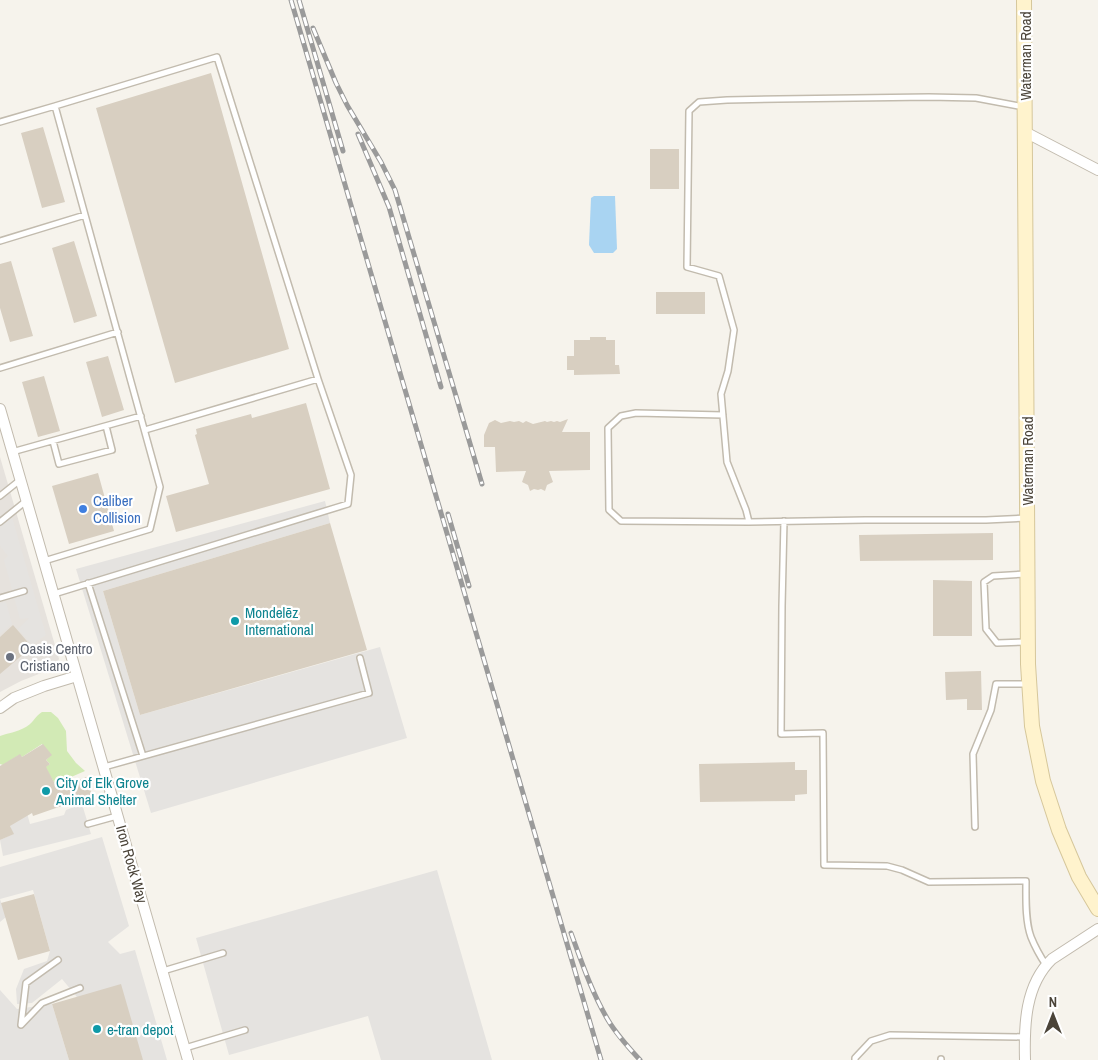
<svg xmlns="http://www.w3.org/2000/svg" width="1098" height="1060" font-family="'Archivo Narrow',sans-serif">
	<rect width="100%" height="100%" fill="#f6f3ec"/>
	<path fill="#e6e2dd" d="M0 457 59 659 54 668 21 681 0 692Z"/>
	<path fill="#d2eab5" d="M42 712H51L58 718 66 731 67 751 76 763 85 771 55 784 45 767 50 764 46 760 51 755 42 744 22 757 19 755 3 765 0 764V736C8 733 17 732 24 728 32 725 35 716 42 712Z"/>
	<path fill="#e5e3e0" d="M325 501 330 523 103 591 140 715 380 647 407 738 151 813 76 569Z
		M12 517 46 635 32 645 18 629 29 618 20 619 4 560 8 556 0 546V527Z
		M6 602 12 624 0 634V603Z
		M82 804 91 834 3 856 0 840 13 834 10 826 25 806 30 824 64 815 66 810Z
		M102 837 129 926 108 942 120 954 135 950 167 1060H143L77 997 62 979 32 1003 17 1004 16 989 24 969 47 961 50 951 33 890 0 899 6 917 0 922V867Z
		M437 870 492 1060H381L368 1016 229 1055 196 938Z
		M0 990 17 1009 52 1004 69 1060H0Z"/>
	<path fill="#a9d4f2" d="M594 196H615L617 249 613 253H594L589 245 591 198Z"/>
	<path fill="#d8cfc1" d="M211 73 289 349 175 383 96 108Z
		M43 127 65 202 42 208 21 133Z
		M650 149H679V189H650Z
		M74 241 97 316 74 323 52 248Z
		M11 261 33 336 10 342 0 308V264Z
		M656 292H705V314H656Z
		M590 337H606V340H615V365H619L620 374 574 375V370H567V356H574V340H590Z
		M108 356 124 410 102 417 86 362Z
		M44 376 60 431 38 437 22 382Z
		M306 403 330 489 176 532 166 496 209 484 195 435 197 434 196 429 251 414 252 418Z
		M568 419 562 432H590V470L549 471 553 482 547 485 545 491 541 489 538 490 534 489 530 491 528 485 522 482 526 471 496 472 495 447H484V435L489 423 495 420 501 423 510 421 514 422 519 421 523 423 526 421 533 424 545 421 547 422 551 421 554 422 557 421 560 422Z
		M98 473 114 531 69 544 52 486Z
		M330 523 367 650 140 715 103 591Z
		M993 533V560L860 561 859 535Z
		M933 580 972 581V636H933Z
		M13 625 32 647 0 674V637Z
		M981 671 982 710H967V699L946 700 945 672Z
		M43 744 52 755 46 760 50 764 46 767 55 784 58 783 61 788 86 777 92 795 78 798 76 801 33 816 32 813 10 826 14 834 0 840V766L20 754 22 757Z
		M795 762V770H807V794L795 795V801L700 802 699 764Z
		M34 894 50 951 18 960 1 903Z
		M121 984 143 1060H69L52 1004Z"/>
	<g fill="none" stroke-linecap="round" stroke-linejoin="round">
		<defs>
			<path id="lane" d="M55 106 217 57 318 379
				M1024 107 976 98 929 97 779 99 727 100 699 102 689 111 687 267 719 276 734 330 728 371 721 394 727 462 746 510 749 522 865 520H986L1026 518
				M0 122 55 106 160 487 150 529 44 561
				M0 241 85 215
				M0 368 118 332
				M723 415 636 413 621 416 608 428 609 510 621 521 749 522
				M53 441 59 464 112 450 106 426
				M12 452 141 416
				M0 496 20 480
				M784 521 782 606 781 734 823 733 824 865 887 866 902 870 929 882 1026 881C1026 897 1025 921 1031 937 1035 947 1040 956 1046 965
				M0 522 26 501
				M1026 574 993 576 984 582 986 629 997 643 1027 642
				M88 583 143 756
				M54 594 348 504 351 475 318 379 145 430
				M0 598 24 591
				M104 767 369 693 360 658
				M88 824 117 816
				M975 827 973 754 991 710 996 684H1028
				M58 960 26 983 21 1025 42 1003 80 988
				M163 971 223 953
				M185 1048 245 1030
				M855 1060V1058L871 1041 890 1035 1025 1037
				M941 1060V1059"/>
			<path id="street" d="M1025 132 1098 170
				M0 409 188 1060
				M0 708 14 698 44 686 77 676
				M1025 1060C1024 1025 1025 985 1052 959L1098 929"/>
			<path id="secondary" d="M1024 0 1028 664 1032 726 1043 781 1059 830 1079 877 1098 909"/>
		</defs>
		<use href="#lane" stroke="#c2bbae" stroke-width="8"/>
		<use href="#street" stroke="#c2bbae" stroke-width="12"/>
		<use href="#secondary" stroke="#d6c79b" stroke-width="16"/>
		<use href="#lane" stroke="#fff" stroke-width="5"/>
		<use href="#street" stroke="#fff" stroke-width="10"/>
		<use href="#secondary" stroke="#fff3cd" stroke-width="14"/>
		<defs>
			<path id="rail" d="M291 0 601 1060
				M299 0 343 151
				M313 28 336 83 347 105 381 162 395 190 482 484
				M358 134 389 207 441 387
				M448 514 469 586
				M571 933C582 963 592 993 608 1020 617 1035 628 1047 640 1060"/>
		</defs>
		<use href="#rail" stroke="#9a9a9a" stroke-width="5"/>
		<use href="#rail" stroke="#fff" stroke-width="3" stroke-dasharray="9" stroke-linecap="butt"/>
	</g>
	<circle fill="#3f7fe0" stroke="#fff" stroke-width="2" cx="83" cy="509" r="5"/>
	<g fill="#0f9aa8" stroke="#fff" stroke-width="2">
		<circle cx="235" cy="621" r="5"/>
		<circle cx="46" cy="791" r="5"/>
		<circle cx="97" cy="1029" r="5"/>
	</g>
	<circle fill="#6b7280" stroke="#fff" stroke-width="2" cx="10" cy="657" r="5"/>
	<g text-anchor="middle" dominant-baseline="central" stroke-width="4.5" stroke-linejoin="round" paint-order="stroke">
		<g font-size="15" fill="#4b4439" stroke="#fff">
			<text transform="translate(1025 56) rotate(-90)">Waterman Road</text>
			<text transform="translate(1027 461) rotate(-90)">Waterman Road</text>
			<text transform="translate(132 864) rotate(74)">Iron Rock Way</text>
		</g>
		<g font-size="15" fill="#366cbe" stroke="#fff" text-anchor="start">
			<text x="93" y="500">Caliber<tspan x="93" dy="17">Collision</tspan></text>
		</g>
		<g font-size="15" fill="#0d838f" stroke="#fff" text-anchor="start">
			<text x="245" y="612">Mondelēz<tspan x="245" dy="17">International</tspan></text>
			<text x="56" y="782">City of Elk Grove<tspan x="56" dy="17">Animal Shelter</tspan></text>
			<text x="107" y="1029">e-tran depot</text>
		</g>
		<g font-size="15" fill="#5b616d" stroke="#fff" text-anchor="start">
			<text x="20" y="648">Oasis Centro<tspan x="20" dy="17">Cristiano</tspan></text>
		</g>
	</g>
	<g transform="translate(1053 1015)" stroke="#ffffff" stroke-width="4" paint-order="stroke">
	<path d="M0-4L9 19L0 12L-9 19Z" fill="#4b4439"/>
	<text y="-8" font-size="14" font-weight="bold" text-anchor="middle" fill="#4b4439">N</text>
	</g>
</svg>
